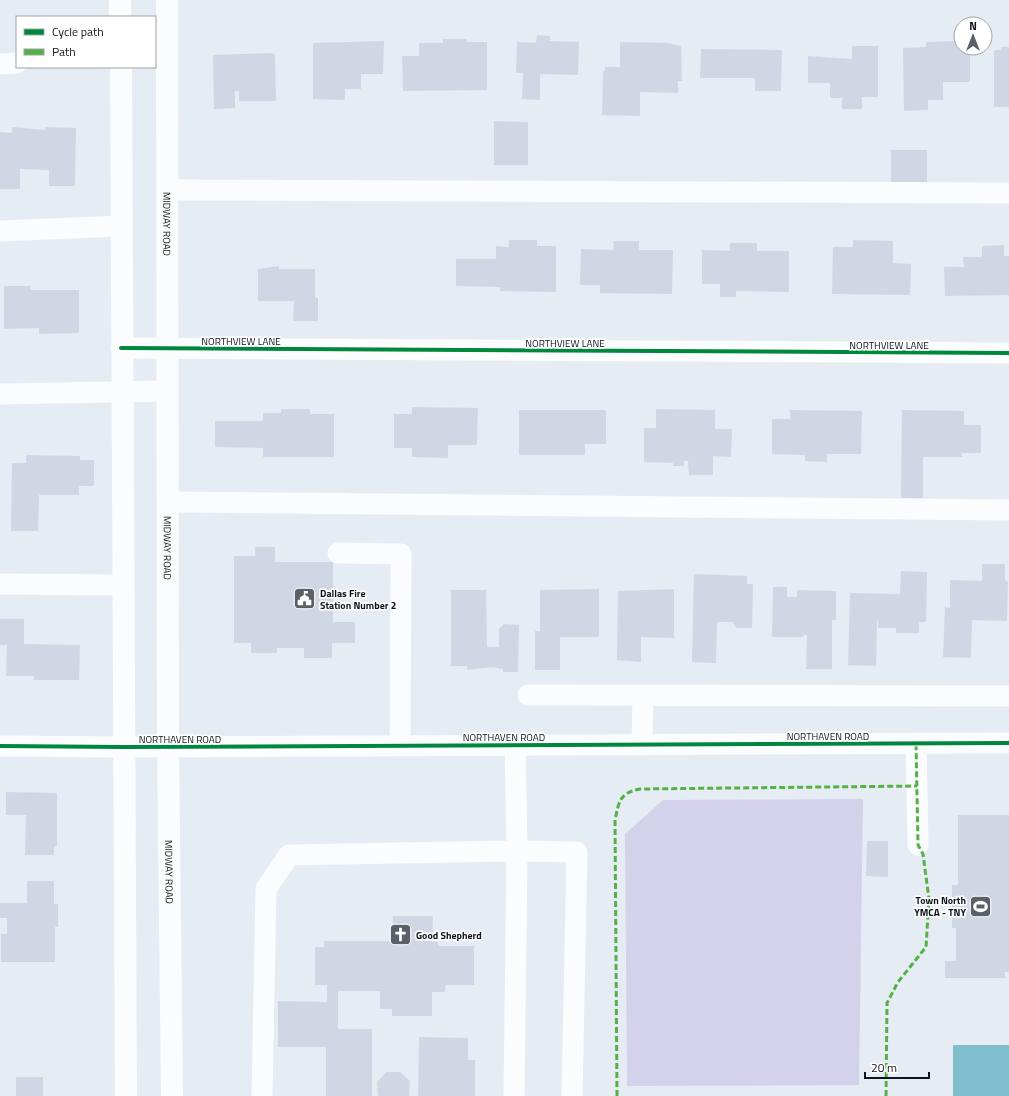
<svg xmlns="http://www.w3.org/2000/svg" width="1009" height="1096" font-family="'Titillium Web',sans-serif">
	<rect width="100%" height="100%" fill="#e5ecf4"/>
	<path fill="#d4d2eb" d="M863 799 859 1085 627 1086 625 834 663 800Z"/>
	<path fill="#7fbecb" d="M953 1045H1009V1096H953Z"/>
	<path fill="#d1d6e5" d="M537 35 550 36V41L579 42 578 75 540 74V100L522 99 523 73H516L517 42 536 43Z
		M443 39H467V42H487V90L403 91 402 56H419V43H443Z
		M384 41 383 74H361V89H345V100L313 99V43Z
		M957 41V48H970V82H943V100H928V110L904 111 903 48 926 47V42Z
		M620 42 668 43 681 46 682 81H678V93L640 92V116L602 115 603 71H605V67H620Z
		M852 46H878V97H862V109H842V98H830V83H808V56L852 59Z
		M1001 47H1009V107H994V50H1001Z
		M701 49 782 50 781 91H755V78H700Z
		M269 53 275 54 276 101H239V91H235V108L214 109 213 55Z
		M494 121 528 122V165H494Z
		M12 127 45 130V127L76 128 75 186H49V170L20 169V189H0V132L12 133Z
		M891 150H927V182H891Z
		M509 240H537V246H556V292L500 291V287L456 286V259H496V246L509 247Z
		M853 240 893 241V263L911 264 910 295 832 294 833 247H853Z
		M614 241H639V250H673L672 294 600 293V285H580L581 249 613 250Z
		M730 243H757V251H789V292L736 291V297H720V284H702V250L730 251Z
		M1004 245V256H1009V295L945 296 944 267H964L963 257H982V246Z
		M279 266V269H315V298H318V321H293L294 301H258V269Z
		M4 286H30V290H79V333L39 334V328L4 329Z
		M412 407 478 408 477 445H448V458L412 457V448H394V414H412Z
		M281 409H310V414H334V457H263V448L215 447V421H263V413H281Z
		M656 409 715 410V429H732L731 457 713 456V475H689L688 461H684V466H673V463L644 462V428H656Z
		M519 410H606V444H585V455H519Z
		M790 410 862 411 861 454H827V462L805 461V455L772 454V419H790Z
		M902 410 964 411V425H981V453H962V457H923V498H901Z
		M26 455 80 456V460H94V486H79V495H39L38 531H11L12 463H26Z
		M255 547H275V562H333V622H355V643H332V658H304V648H277V653H251V643H234V556H255Z
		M982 564H1005V580L1008 582 1007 621 972 620 971 658 943 657 945 607 950 608V580L982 581Z
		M901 571 927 572 926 622H919V633H896V628H878V620H877L876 666 848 665 850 593 900 594Z
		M694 574 747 576V584H753L752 628H736L733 622H717L716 663 692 662Z
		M773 587H787V597H797V590L836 591V620H832V669H806L807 635H803V637H772Z
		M599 589V637H560V670H535V631H540V590Z
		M674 589V638L641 637V662L617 660 618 591Z
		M451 590H486L487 647H499V629L504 624 519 625 518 672H503V669L493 667 467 670V666H451Z
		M0 619H24V644L80 645 79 680H34V676H6L7 645H0Z
		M6 792 57 793V846H54V855H25L26 815H6Z
		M958 815H1009V972H1005V978H945V961H956V928H952V885H958Z
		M867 841H888V877L866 876Z
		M27 881H54V904H58V927H55V962H1V934H7V918H0V903H27Z
		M393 916H433L432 942H438V946H474V985H446L445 992H432V1016H392V1009H380V991H338V1029H372V1096H326V1047H278V1001L327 1002V985H315V947H324V941H393Z
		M419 1037 468 1038V1060H475V1096H418Z
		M386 1072H400L410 1081 409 1096H378L377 1082Z
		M16 1077H43V1096H16Z"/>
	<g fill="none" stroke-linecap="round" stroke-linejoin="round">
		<path stroke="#fbfcfd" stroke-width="21" d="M0 64 17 63
			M168 190 1009 193
			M0 231 121 226
			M121 348 1009 353
			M0 394 168 391
			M168 502 1009 510
			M338 553 401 554 400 746
			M0 584 122 585
			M528 695 1009 696
			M916 743 918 845
			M642 745 643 695
			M0 746 123 747 1009 743
			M262 1096 266 889 289 855 517 851 515 745
			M514 1096 517 851 577 852 572 1096"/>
		<g stroke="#fbfcfd" stroke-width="22">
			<path d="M120 0V17"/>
			<path id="s1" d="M167 0 168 747 172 1096"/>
			<path d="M121 67 126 1096"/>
		</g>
		<path stroke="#54b145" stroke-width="3" stroke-dasharray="6 3" stroke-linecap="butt" d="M617 1096 615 820C619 802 619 793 640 789L917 786
			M886 1096 887 1003 898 982 926 947 929 899 923 854 918 845 916 743"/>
		<defs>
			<path id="cycleway" d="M121 348 1009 353
				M0 746 123 747 1009 743"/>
		</defs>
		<use href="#cycleway" stroke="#fff" stroke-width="6"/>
		<use href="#cycleway" stroke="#00873e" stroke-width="4"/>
	</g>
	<defs>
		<symbol id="civic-square" viewBox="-11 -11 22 22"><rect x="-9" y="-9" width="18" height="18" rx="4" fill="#596068" stroke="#fff"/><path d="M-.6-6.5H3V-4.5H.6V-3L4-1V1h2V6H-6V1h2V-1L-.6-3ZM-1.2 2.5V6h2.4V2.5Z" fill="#fff"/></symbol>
		<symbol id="stadium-square" viewBox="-11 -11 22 22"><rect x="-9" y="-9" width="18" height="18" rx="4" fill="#596068" stroke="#fff"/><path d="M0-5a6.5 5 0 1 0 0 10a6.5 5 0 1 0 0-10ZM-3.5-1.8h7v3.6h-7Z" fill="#fff"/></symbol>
		<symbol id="church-square" viewBox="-11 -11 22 22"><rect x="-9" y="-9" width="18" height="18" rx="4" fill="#596068" stroke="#fff"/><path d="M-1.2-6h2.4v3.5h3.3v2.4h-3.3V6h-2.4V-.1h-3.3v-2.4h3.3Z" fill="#fff"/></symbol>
	</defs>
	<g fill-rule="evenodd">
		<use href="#civic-square" x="292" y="586" width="25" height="25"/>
		<use href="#stadium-square" x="968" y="894" width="25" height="25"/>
		<use href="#church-square" x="388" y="922" width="25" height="25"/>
	</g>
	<g text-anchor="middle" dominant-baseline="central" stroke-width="3.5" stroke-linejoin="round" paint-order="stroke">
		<g font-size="10" fill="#0d141c" stroke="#fff">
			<text stroke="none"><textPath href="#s1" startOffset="224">MIDWAY ROAD</textPath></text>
			<text x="241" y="341">NORTHVIEW LANE</text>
			<text x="565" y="343">NORTHVIEW LANE</text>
			<text x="889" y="345">NORTHVIEW LANE</text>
			<text stroke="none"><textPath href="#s1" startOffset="548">MIDWAY ROAD</textPath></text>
			<text x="828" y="736">NORTHAVEN ROAD</text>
			<text x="504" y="737">NORTHAVEN ROAD</text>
			<text x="180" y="739">NORTHAVEN ROAD</text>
			<text stroke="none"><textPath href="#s1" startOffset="872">MIDWAY ROAD</textPath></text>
		</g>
		<g font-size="10" font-weight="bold" fill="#0d141c" stroke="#fff" text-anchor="start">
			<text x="320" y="593">Dallas Fire<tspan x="320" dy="12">Station Number 2</tspan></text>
			<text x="966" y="900" text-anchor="end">Town North<tspan x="966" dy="12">YMCA - TNY</tspan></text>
			<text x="416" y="935">Good Shepherd</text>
		</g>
	</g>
	<rect x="16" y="16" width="140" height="52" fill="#ffffff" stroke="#9ea1a4"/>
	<rect x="24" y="29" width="20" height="6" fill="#00873e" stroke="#9ea1a4"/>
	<text x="52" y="36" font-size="12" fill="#0d141c">Cycle path</text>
	<rect x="24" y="49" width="20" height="6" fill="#54b145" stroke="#9ea1a4"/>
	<text x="52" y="56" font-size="12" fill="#0d141c">Path</text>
	<g transform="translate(973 36)"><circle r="19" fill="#ffffff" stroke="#9ea1a4"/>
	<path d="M0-3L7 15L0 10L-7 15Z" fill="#596068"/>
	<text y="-6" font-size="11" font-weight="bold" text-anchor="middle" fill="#0d141c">N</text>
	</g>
	<path d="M865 1072v6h64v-6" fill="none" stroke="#0d141c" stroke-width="2"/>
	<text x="871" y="1072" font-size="12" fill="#0d141c" stroke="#ffffff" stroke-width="3" paint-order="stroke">20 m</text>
</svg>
